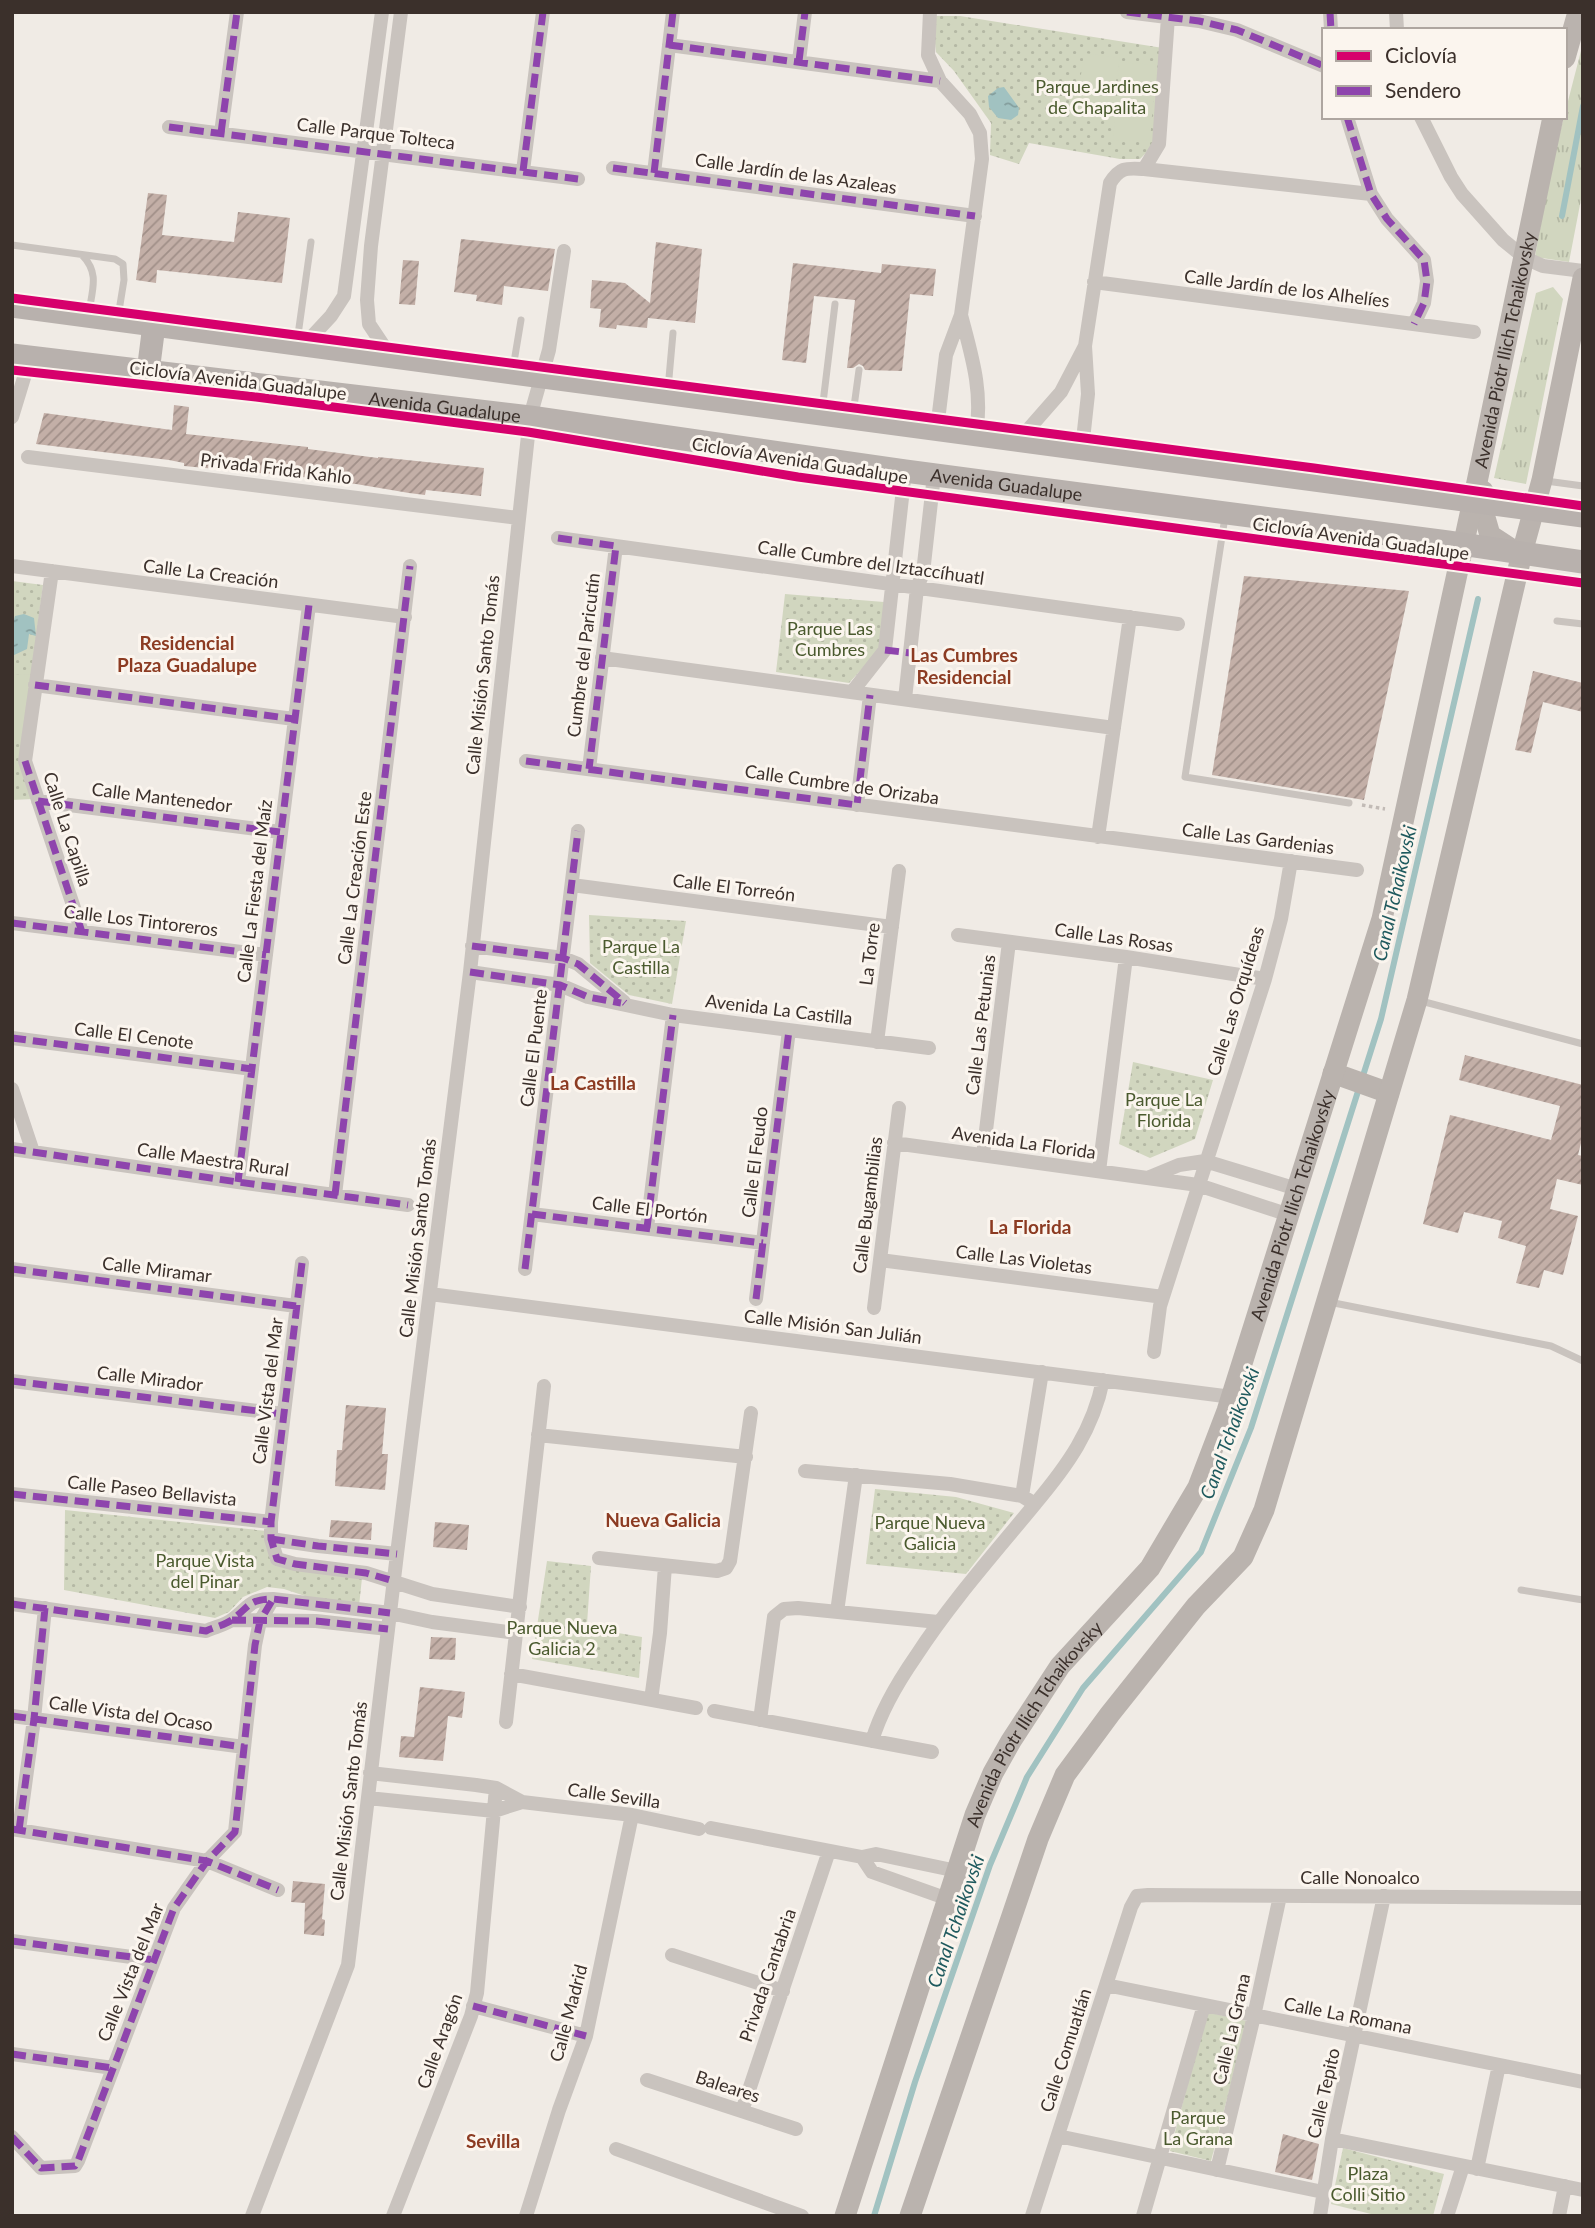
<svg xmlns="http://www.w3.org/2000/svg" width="1595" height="2228" font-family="Lato,sans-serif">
	<defs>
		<pattern id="grass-tufts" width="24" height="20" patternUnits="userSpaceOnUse" patternTransform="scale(1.75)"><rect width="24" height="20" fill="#d1d6bf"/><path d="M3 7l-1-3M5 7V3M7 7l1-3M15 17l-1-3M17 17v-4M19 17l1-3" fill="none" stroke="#b4b8a4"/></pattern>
		<pattern id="park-dots" width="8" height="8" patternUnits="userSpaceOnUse" patternTransform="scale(1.75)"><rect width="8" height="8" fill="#d1d6bf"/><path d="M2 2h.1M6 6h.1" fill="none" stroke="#b4b8a4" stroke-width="1.8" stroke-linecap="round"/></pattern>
		<pattern id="water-ripples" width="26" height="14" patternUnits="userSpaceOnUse" patternTransform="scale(1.75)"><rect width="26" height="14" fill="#a1c2c1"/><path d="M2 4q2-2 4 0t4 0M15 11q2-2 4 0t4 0" fill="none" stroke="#849e9d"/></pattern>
		<pattern id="building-hatch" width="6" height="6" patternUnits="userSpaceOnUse" patternTransform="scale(1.75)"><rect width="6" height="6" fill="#c3afa7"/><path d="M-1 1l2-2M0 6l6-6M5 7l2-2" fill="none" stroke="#a08f88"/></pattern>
	</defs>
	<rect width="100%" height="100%" fill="#f0ebe5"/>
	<path fill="url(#grass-tufts)" d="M1583 43V189L1569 262 1535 257 1551 167Z
		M1553 287 1563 299 1526 484 1494 478 1536 293Z"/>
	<path fill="url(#park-dots)" d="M932 16H960L1163 48 1157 142 1140 159H1120L1029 143 1019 164 990 155 991 123 954 71 936 52Z
		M12 581 43 585 21 753 33 799 12 800Z
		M785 594 884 602 881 648 849 683 776 672Z
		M589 915 686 921 672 1004 629 995 590 963Z
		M1133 1062 1213 1080 1195 1139 1150 1158 1119 1144Z
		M875 1489 956 1497 1014 1513 966 1574 866 1564Z
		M65 1510 267 1531 276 1560 362 1578 359 1606 317 1600 284 1589 267 1587 243 1597 229 1612 215 1618 64 1590Z
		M547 1561 591 1566 587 1624 612 1632 642 1637 639 1678 532 1659Z
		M1207 2012 1247 2021 1211 2161 1170 2151Z
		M1343 2148 1444 2174 1433 2216H1379L1331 2204Z"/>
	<path fill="#d1d6bf" d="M1084 53 1120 58 1110 117 1076 111Z
		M1120 62 1156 65 1150 141 1113 140Z
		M12 674 33 675 24 738H12Z"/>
	<path fill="url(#water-ripples)" d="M1004 87 1019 108 1018 115 1011 120 998 118 989 107 988 96 998 88Z
		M24 614 34 618 36 636 29 634 27 649 12 656V627L15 616Z"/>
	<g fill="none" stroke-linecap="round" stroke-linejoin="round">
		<path stroke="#a1c2c1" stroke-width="6" d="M1562 216 1583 106
			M874 2216 915 2082 990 1865 1027 1777 1083 1688 1201 1552 1251 1428 1381 1019 1478 599"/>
	</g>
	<path fill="url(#building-hatch)" d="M148 193 167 195 162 235 234 242 238 212 290 218 282 283 157 270 156 283 136 280Z
		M461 239 555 249 548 291 504 286 502 305 476 301 477 295 454 292Z
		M656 242 702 249 695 323 648 318 647 328 617 325 616 329 599 327 601 309 590 308 592 280 625 283 650 303Z
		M403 260 419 261 415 305 399 304Z
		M793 263 881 273 882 264 936 269 933 296 910 294 902 371 865 370 863 366 859 364 853 368H847L855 300 814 296 806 363 782 360Z
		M174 405 189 407 186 434 308 447V449L378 458V457L484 468 481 496 426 490 425 495 409 493 356 484 323 481V479L184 466V463L169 460 36 444 44 413 172 430Z
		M1244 576 1409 591 1364 800 1212 775Z
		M1533 671 1583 683V712L1543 702 1531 753 1515 750Z
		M1465 1055 1583 1085V1135L1578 1155 1583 1156V1185L1557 1179 1550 1209 1578 1216 1563 1275 1544 1270 1539 1288 1516 1283 1526 1246 1498 1238 1502 1221 1464 1212 1458 1233 1423 1224 1450 1115 1551 1140 1560 1106 1459 1080Z
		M346 1405 386 1408 382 1454H388L385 1490 335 1486 337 1450H342Z
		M331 1520 372 1523 371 1540 329 1537Z
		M435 1522 469 1525 467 1550 433 1547Z
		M431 1637 456 1638 455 1660 429 1659Z
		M420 1687 465 1692 462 1718 448 1716 443 1761 399 1757 401 1736 414 1737Z
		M293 1881 325 1884 322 1919 325 1920 324 1936 304 1934 305 1903 291 1902Z
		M1283 2134 1319 2144 1312 2180 1275 2172Z"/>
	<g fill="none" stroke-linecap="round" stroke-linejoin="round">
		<path stroke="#c2bbb6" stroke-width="3.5" stroke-dasharray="3.5 3.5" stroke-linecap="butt" d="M1362 805 1385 809"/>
		<path stroke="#c9c3be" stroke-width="7" d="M12 245 115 259 123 264 124 280 118 317
			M82 255C100 273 92 290 89 312
			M297 342 311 242
			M513 368 521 320
			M668 389 673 333
			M822 411 835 304
			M853 414 859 370
			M1546 481 1583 486
			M1225 517 1185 777 1349 803
			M1557 621 1583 624
			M1421 1001 1583 1044
			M1329 1302 1551 1346 1583 1361
			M1521 1590 1583 1600"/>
		<path stroke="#c9c3be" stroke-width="14" d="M930 12 928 55 940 81 970 114 980 133 982 159 961 315 946 355 937 429
			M1127 12 1199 21 1237 30 1324 66
			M1330 12 1331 30
			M1396 12 1397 30
			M669 45 940 81
			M799 61 805 12
			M1347 117 1371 194 1387 219 1424 260 1427 281 1424 303 1414 324
			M1421 117 1451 177 1462 194 1503 240 1525 258 1543 266 1583 271
			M169 127 578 179
			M221 133 237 12
			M613 168 975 216
			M1144 169 1159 144 1168 17
			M523 171 543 12
			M654 173 673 12
			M1094 282 1474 332
			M961 315C972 357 983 391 976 435
			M305 344 331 316 344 296 382 12
			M396 356 385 348 369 324 367 300 371 246 401 12
			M12 417 30 358
			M1019 440 1061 392 1085 346
			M1082 449 1088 394 1085 346 1110 183C1120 167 1126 168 1144 169L1371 194
			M28 457 518 518
			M558 538 1178 624
			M12 566 405 617
			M52 571 25 761 82 932
			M602 658 1114 728
			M35 685 294 719
			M852 692 885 650 905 471
			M905 699 917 588 923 573 934 475
			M526 761 1357 870
			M589 769 616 546
			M38 801 280 832
			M857 805 870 695
			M1098 837 1130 617
			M572 885 892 927
			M12 923 266 955
			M958 935 1126 957 1265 979
			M472 946 563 958 578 964 624 1002
			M470 972 560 985 588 997 673 1015 929 1048
			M12 1038 252 1069
			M877 1042 899 871
			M12 1089 33 1152
			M894 1143 1198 1185 1289 1215
			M12 1149 238 1182 408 1205
			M983 1155 1009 942
			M1099 1171 1126 957
			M1150 1177 1179 1165 1205 1161 1297 1189
			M238 1182 309 605
			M335 1195 410 566
			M532 1214 763 1243
			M647 1228 673 1015
			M880 1260 1163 1297
			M302 1263 271 1522V1539L277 1559 295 1564 366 1573 432 1594 520 1607
			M12 1269 296 1306
			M525 1269 578 831
			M430 1294 1232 1397
			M756 1299 789 1030
			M874 1308 899 1108
			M1154 1352 1160 1306 1265 979 1281 919 1291 861
			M12 1381 283 1414
			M538 1435 746 1457
			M805 1471 950 1484 1022 1496 1035 1504C994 1554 951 1602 916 1656 898 1682 881 1710 872 1741
			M12 1494 271 1522
			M1022 1496 1042 1372
			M1035 1504C1067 1466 1093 1430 1103 1380
			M271 1539 318 1546 397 1554
			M599 1558 717 1571 726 1568 730 1561 751 1413
			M12 1604 206 1631C214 1627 226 1625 233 1619 250 1606 249 1599 273 1599L390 1613 432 1622 516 1633
			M837 1612 856 1475
			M232 1620 316 1621 388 1629
			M511 1674 696 1708
			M651 1700 660 1633 665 1566
			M714 1711 932 1752
			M12 1716 244 1747
			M760 1720 774 1617 784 1609 798 1608 938 1622
			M506 1722 544 1386
			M370 1773 476 1785 496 1788 522 1802 632 1815 699 1829
			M368 1798 494 1811 522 1802
			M711 1828 862 1857 876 1854 957 1871
			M12 1829 207 1861 278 1890
			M19 1830 34 1719 45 1608
			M862 1857 872 1872 948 1899
			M12 1941 154 1960
			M672 1955 783 1991
			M1106 1985 1583 2082
			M473 2006 586 2036
			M12 2054 113 2068
			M647 2080 796 2129
			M742 2111 829 1851
			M1058 2136 1323 2192
			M12 2137 41 2168 75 2166 78 2161 174 1908 207 1861 235 1832 255 1645 260 1621 273 1599
			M1332 2139 1583 2190
			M616 2149 802 2216
			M1477 2169 1499 2065
			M1217 2170 1254 2016 1280 1896
			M252 2216 348 1965 397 1554 470 972 530 417 549 350 564 251
			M393 2216 471 2016 477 1993 496 1788
			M526 2216 559 2110 586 2036 632 1815
			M1032 2216 1131 1907 1137 1896 1148 1895 1583 1898
			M1143 2216 1204 2005
			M1320 2216 1332 2139 1384 1896
			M1447 2216 1463 2166
			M1559 2216 1565 2186"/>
		<g stroke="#bab3ae" stroke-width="21">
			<path d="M1565 58 1578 12"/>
			<path d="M1483 491 1482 507 1490 535 1516 552"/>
			<path d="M1333 1073 1389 1093"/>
			<path id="s1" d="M845 2216 975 1815 993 1773 1011 1741 1060 1666 1150 1568 1198 1487 1227 1411 1382 919 1477 482 1553 117"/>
			<path d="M910 2216 1038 1839 1065 1775 1110 1714 1196 1606 1243 1557 1264 1510 1417 1000 1522 553 1542 480 1583 278"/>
		</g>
		<g stroke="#b8b1ad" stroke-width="23">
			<path d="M12 306 1583 516"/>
			<path id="s2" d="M12 355 530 417 905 471 1448 542 1583 562"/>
			<path d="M148 372 154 325"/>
		</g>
		<path stroke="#8e44ad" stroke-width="7" stroke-dasharray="14 7" stroke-linecap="butt" d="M1127 12 1199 21 1237 30 1324 66
			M1330 12 1331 30
			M669 45 940 81
			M799 61 805 12
			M1347 117 1371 194 1387 219 1424 260 1427 281 1424 303 1414 324
			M169 127 578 179
			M221 133 237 12
			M613 168 975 216
			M523 171 543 12
			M654 173 673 12
			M558 538 616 546 589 769
			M885 650 911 653
			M35 685 294 719
			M25 761 82 932
			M526 761 857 805 870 695
			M38 801 280 832
			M12 923 266 955
			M472 946 563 958 578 964 625 1003
			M470 972 560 985 588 997 621 1003
			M12 1038 252 1069
			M12 1149 238 1182 408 1205
			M238 1182 309 605
			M335 1195 410 566
			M532 1214 763 1243
			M647 1228 673 1015
			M302 1263 271 1522V1539L277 1559 295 1564 366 1573 394 1581
			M12 1269 296 1306
			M525 1269 578 831
			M756 1299 789 1030
			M12 1381 283 1414
			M12 1494 271 1522
			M271 1539 318 1546 397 1554
			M12 1604 206 1631C214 1627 226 1625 233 1619 250 1606 249 1599 273 1599L390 1613
			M232 1620 316 1621 388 1629
			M12 1716 244 1747
			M12 1829 207 1861 278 1890
			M19 1830 34 1719 45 1608
			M12 1941 154 1960
			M473 2006 586 2036
			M12 2054 113 2068
			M12 2137 41 2168 75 2166 78 2161 174 1908 207 1861 235 1832 255 1645 260 1621 273 1599"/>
		<defs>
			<path id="cycleway" d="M12 298 1314 468 1583 506
				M12 370 256 397 528 432 798 477 1583 583"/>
		</defs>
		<use href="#cycleway" stroke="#fbf5ee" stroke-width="13"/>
		<use href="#cycleway" stroke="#d6006c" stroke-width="9"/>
	</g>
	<g text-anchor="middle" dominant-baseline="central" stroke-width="6" stroke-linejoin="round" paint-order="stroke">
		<g font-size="18" fill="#4a5a2e" stroke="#fbf5ee">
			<text x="1097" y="86">Parque Jardines<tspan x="1097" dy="21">de Chapalita</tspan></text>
			<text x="830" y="628">Parque Las<tspan x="830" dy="21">Cumbres</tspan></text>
			<text x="641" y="946">Parque La<tspan x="641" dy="21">Castilla</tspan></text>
			<text x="1164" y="1099">Parque La<tspan x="1164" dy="21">Florida</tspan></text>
			<text x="930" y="1522">Parque Nueva<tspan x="930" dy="21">Galicia</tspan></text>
			<text x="205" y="1560">Parque Vista<tspan x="205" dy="21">del Pinar</tspan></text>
			<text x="562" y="1627">Parque Nueva<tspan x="562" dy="21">Galicia 2</tspan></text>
			<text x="1198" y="2117">Parque<tspan x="1198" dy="21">La Grana</tspan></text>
			<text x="1368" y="2173">Plaza<tspan x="1368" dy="21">Colli Sitio</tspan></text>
		</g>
		<g font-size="18" fill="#3b302b" stroke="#fbf5ee">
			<text transform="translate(376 133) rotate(7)">Calle Parque Tolteca</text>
			<text transform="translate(796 173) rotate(8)">Calle Jardín de las Azaleas</text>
			<text transform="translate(1287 288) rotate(7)">Calle Jardín de los Alhelíes</text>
			<text stroke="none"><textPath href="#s1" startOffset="2000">Avenida Piotr Ilich Tchaikovsky</textPath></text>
			<text transform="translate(238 380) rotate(7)">Ciclovía Avenida Guadalupe</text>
			<text stroke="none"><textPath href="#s2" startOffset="436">Avenida Guadalupe</textPath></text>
			<text transform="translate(800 460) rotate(9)">Ciclovía Avenida Guadalupe</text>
			<text transform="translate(276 468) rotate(7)">Privada Frida Kahlo</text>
			<text stroke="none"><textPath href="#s2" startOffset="1003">Avenida Guadalupe</textPath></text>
			<text transform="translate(1361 538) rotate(8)">Ciclovía Avenida Guadalupe</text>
			<text transform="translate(871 562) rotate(8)">Calle Cumbre del Iztaccíhuatl</text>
			<text transform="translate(211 573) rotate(7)">Calle La Creación</text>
			<text transform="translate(583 655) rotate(-83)">Cumbre del Paricutín</text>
			<text transform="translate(482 675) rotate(-84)">Calle Misión Santo Tomás</text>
			<text transform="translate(842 784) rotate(8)">Calle Cumbre de Orizaba</text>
			<text transform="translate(162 797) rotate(7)">Calle Mantenedor</text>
			<text transform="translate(68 829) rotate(72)">Calle La Capilla</text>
			<text transform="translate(1258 838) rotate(7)">Calle Las Gardenias</text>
			<text transform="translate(354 878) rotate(-83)">Calle La Creación Este</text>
			<text transform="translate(734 887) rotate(7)">Calle El Torreón</text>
			<text transform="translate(254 891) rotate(-83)">Calle La Fiesta del Maíz</text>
			<text transform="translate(141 920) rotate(7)">Calle Los Tintoreros</text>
			<text transform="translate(1114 937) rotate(8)">Calle Las Rosas</text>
			<text transform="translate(869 954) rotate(-83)">La Torre</text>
			<text transform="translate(1235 1001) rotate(-73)">Calle Las Orquídeas</text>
			<text transform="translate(779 1009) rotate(7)">Avenida La Castilla</text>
			<text transform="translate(980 1025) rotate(-83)">Calle Las Petunias</text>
			<text transform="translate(134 1035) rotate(7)">Calle El Cenote</text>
			<text transform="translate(533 1048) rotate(-83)">Calle El Puente</text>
			<text transform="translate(1024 1142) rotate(8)">Avenida La Florida</text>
			<text transform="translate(213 1159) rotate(8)">Calle Maestra Rural</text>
			<text transform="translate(754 1162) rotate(-83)">Calle El Feudo</text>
			<text stroke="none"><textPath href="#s1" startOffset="1118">Avenida Piotr Ilich Tchaikovsky</textPath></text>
			<text transform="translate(867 1205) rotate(-83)">Calle Bugambilias</text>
			<text transform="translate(650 1209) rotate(7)">Calle El Portón</text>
			<text transform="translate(417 1238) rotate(-83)">Calle Misión Santo Tomás</text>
			<text transform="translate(1024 1259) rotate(7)">Calle Las Violetas</text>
			<text transform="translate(157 1269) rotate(7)">Calle Miramar</text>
			<text transform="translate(833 1326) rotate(7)">Calle Misión San Julián</text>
			<text transform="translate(150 1378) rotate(7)">Calle Mirador</text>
			<text transform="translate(267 1391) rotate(-83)">Calle Vista del Mar</text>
			<text transform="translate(152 1490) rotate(6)">Calle Paseo Bellavista</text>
			<text transform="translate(131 1713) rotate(8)">Calle Vista del Ocaso</text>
			<text stroke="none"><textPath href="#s1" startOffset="530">Avenida Piotr Ilich Tchaikovsky</textPath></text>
			<text transform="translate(614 1795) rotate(8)">Calle Sevilla</text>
			<text transform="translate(348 1801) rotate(-83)">Calle Misión Santo Tomás</text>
			<text x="1360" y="1877">Calle Nonoalco</text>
			<text transform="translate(130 1972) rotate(-68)">Calle Vista del Mar</text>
			<text transform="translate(767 1975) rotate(-71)">Privada Cantabria</text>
			<text transform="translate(568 2013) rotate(-75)">Calle Madrid</text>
			<text transform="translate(1348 2015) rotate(11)">Calle La Romana</text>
			<text transform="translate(1231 2029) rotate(-77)">Calle La Grana</text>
			<text transform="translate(439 2041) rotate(-70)">Calle Aragón</text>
			<text transform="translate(1065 2050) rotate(-72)">Calle Comuatlán</text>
			<text transform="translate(728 2086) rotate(18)">Baleares</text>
			<text transform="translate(1323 2093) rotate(-77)">Calle Tepito</text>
		</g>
		<g font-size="19" font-weight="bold" fill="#8c3b22" stroke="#fbf5ee">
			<text x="187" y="642">Residencial<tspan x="187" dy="22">Plaza Guadalupe</tspan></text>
			<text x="964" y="654">Las Cumbres<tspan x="964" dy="22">Residencial</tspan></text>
			<text x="593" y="1082">La Castilla</text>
			<text x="1030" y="1226">La Florida</text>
			<text x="663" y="1519">Nueva Galicia</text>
			<text x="493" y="2140">Sevilla</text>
		</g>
		<g font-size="19" font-style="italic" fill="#1f5a5e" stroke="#fbf5ee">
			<text transform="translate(1394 893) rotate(-77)">Canal Tchaikovski</text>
			<text transform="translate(1229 1433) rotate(-70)">Canal Tchaikovski</text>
			<text transform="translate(955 1921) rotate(-71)">Canal Tchaikovski</text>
		</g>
	</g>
	<rect width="1595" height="2228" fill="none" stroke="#3b302b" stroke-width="28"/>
	<rect x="1322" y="28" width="245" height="91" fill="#fbf5ee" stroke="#aea6a0" stroke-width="2"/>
	<rect x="1336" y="51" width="35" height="10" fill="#d6006c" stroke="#aea6a0" stroke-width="2"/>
	<text x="1385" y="63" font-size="21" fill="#3b302b">Ciclovía</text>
	<rect x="1336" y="86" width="35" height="10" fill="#8e44ad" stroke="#aea6a0" stroke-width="2"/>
	<text x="1385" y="98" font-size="21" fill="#3b302b">Sendero</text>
</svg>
